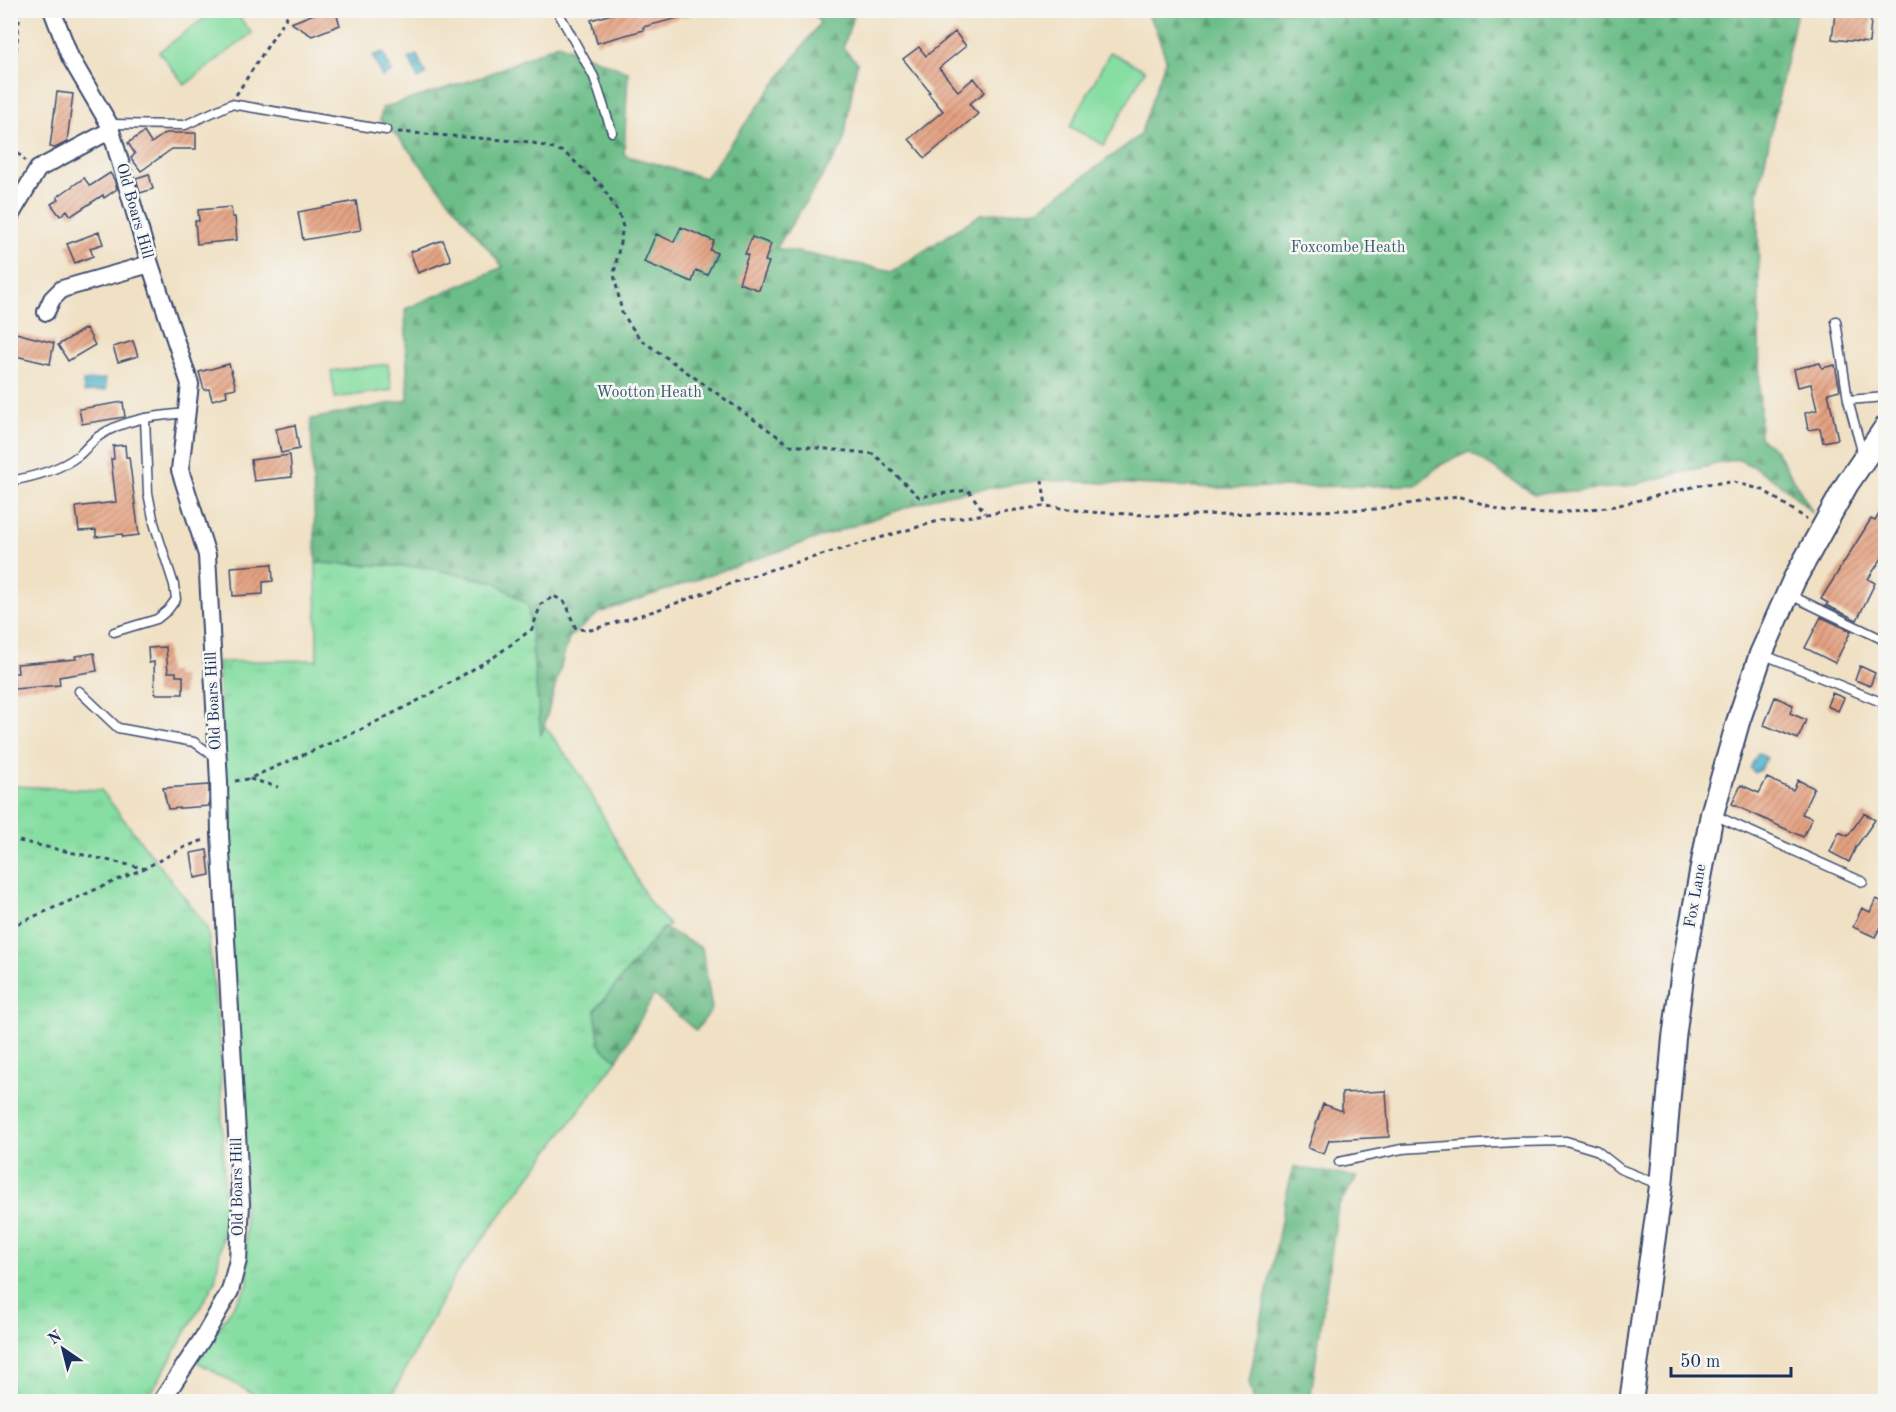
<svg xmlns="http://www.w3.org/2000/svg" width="1896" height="1412" font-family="'Old Standard TT',serif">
	<defs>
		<pattern id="grass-tufts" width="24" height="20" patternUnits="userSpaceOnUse" patternTransform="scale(1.5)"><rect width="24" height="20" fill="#86dea2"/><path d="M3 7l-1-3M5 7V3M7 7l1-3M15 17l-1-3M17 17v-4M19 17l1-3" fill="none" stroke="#73bf8e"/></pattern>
		<pattern id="forest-firs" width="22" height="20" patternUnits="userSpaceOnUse" patternTransform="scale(1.5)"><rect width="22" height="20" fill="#6cbd88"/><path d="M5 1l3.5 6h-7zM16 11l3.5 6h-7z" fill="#589a72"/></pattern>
		<pattern id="water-waves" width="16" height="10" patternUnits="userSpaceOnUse" patternTransform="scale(1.5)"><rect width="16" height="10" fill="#4bb3ca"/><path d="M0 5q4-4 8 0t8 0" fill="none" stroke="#3e92a7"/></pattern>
		<pattern id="building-hatch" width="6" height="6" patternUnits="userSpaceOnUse" patternTransform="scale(1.5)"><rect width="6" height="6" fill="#e5a281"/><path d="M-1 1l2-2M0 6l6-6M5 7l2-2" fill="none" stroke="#b9846d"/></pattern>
	</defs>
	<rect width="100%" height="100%" fill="#f6f6f2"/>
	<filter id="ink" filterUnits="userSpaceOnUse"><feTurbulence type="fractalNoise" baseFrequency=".0167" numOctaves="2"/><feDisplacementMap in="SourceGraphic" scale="12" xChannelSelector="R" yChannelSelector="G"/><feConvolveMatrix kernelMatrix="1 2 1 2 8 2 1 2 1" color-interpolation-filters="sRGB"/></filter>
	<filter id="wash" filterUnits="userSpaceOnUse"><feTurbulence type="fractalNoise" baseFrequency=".008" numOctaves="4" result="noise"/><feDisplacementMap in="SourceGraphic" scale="24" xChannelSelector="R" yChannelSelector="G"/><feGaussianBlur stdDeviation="1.35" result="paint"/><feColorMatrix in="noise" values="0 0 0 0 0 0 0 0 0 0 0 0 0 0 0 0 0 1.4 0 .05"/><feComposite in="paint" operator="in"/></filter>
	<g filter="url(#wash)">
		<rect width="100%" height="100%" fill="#f0e1c5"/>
		<path fill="url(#grass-tufts)" stroke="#508680" stroke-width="1.5" d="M316 563 423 567 495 582 528 605 544 725 582 777 648 900 669 925 595 1010 600 1046 617 1060 454 1277 389 1401H265L196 1361 248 1285 218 662 317 660Z
			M11 786 101 790 205 924 208 932 220 1045 225 1219 215 1282 146 1401H31L11 1394Z"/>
		<path fill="url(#forest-firs)" stroke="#447673" stroke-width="1.5" d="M812 11H855L843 48 857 62 843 145 776 248 893 271 981 214 1038 210 1140 135 1166 59 1155 27 1145 11H1797L1758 193 1760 438 1776 450 1813 513 1788 490 1756 468 1737 459 1623 487 1534 494 1469 452 1440 465 1416 485 1218 488 1042 480 940 496 599 613 569 638 541 736 528 605 495 582 423 567 316 563 311 419 408 400 405 309 503 267 399 138 380 120 382 108 482 77 558 44 628 72 624 155 705 178 820 23Z
			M663 928 702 948 712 1009 696 1031 654 995 617 1060 600 1046 595 1010Z
			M1294 1167 1357 1177 1338 1206 1310 1401H1254L1249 1382 1287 1192Z"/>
		<path fill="#86dea2" stroke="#508680" stroke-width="1.5" d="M214 11H234L252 33 185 85 159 52Z
			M1110 52 1145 70 1104 145 1070 127Z
			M388 364 392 390 335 398 331 371Z"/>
		<path fill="url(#water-waves)" stroke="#337194" stroke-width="1.5" d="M383 52 392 72 382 77 373 56Z
			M417 55 426 75 418 79 409 58Z
			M105 379 106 390 84 392 83 381Z
			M1758 753 1767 758 1759 771H1757L1755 773 1750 768Z"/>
		<g id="blocks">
			<path fill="url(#building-hatch)" d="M324 10H335L340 25 312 36 291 23Z
				M626 10H690V15L643 27 644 30 597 43 591 20Z
				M1854 10H1872L1869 43 1832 39 1835 14 1854 16Z
				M955 32 966 46 939 68 958 91 974 78 985 92 969 104 978 114 925 158 909 139 943 111 928 93 930 92 903 59 919 47 926 56Z
				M57 92 73 94 67 142 55 148 50 147Z
				M144 132 151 143 166 133H196V149H172L141 171 131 158 135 154 128 143Z
				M110 173 114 179 117 189 104 198 103 195 71 216 67 210 60 216 51 204 59 199 57 197 84 178 90 186Z
				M149 174 153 189 140 193 136 178Z
				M356 201 361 230 303 240 298 212Z
				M231 207 232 217H235L237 240 197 244 195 221H199L198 210Z
				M681 227 714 241 710 250 717 253 707 275 696 270 692 282 644 262 656 234 674 242Z
				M99 232 103 244 90 248 93 256 75 263 67 244Z
				M752 237 771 244 765 261 769 262 759 290 739 283 748 255 745 254Z
				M443 240 451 260 418 273 410 252Z
				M86 328 95 345 68 361 58 345Z
				M16 333 54 343 50 364 11 355Z
				M133 341 138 356 118 362 113 347Z
				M1820 363 1822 368 1835 365 1840 390 1828 393 1838 439 1823 442 1820 428 1808 430 1805 413 1817 410 1811 384 1798 387 1794 369Z
				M229 364 236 388 226 390 227 396 212 400 209 389 204 390 199 372Z
				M123 402 125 417 82 424 79 409Z
				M295 425 299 449 281 453 276 429Z
				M125 445 126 457H129L139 535 123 537 122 534 96 537V530L79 531 76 507 116 502 111 459H114L113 446Z
				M290 455 292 477 254 481 251 460Z
				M1886 502V552L1868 579 1875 583 1857 620 1826 605 1828 603 1821 599 1871 519 1875 521Z
				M272 564 273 581 263 582V594L233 596 231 567Z
				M1821 617 1851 631 1835 663 1805 648Z
				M166 647 168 672H176V676H183V694H155L154 662 149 663 148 648Z
				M94 653 97 671 59 677 60 685 14 689 13 673H18L17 664 76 659 75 656Z
				M1860 666 1875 673 1870 686 1855 680Z
				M1832 693 1844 698 1838 711 1827 706Z
				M1775 697 1793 705 1790 713 1806 720 1798 739 1764 725Z
				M1767 778 1793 790 1798 780 1814 788 1802 814 1812 818 1803 837 1732 804 1741 785 1759 793Z
				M209 785V806L168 809 163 788Z
				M1864 813 1875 820 1856 847 1849 862 1830 852 1839 832 1848 836Z
				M207 850 210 875 195 878 191 853Z
				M1876 899 1886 903V930L1880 928 1875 937 1853 927 1862 908 1870 912Z
				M1386 1091 1389 1137 1329 1140 1324 1154 1308 1148 1323 1104 1342 1111V1093Z"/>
		</g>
	</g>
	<g filter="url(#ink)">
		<use href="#blocks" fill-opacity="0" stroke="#3b4a6d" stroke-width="1.5"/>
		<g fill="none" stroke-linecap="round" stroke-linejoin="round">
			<defs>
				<path id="lane" d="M557 10 594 77 612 132
					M109 124 185 125 231 104 386 130
					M1836 321 1848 400
					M1863 455 1848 400 1886 397
					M10 481C33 477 60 470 79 455 86 449 91 442 99 436 125 418 157 416 187 413
					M1788 594 1886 641
					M114 632 157 619 168 610 176 599 174 585 154 523 148 493 145 418
					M1762 654 1886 704
					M79 691 118 728 194 742 217 758
					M1712 814 1863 882
					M1339 1162 1402 1149 1513 1142 1566 1141 1596 1150 1620 1169 1660 1185"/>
				<path id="street" d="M52 10 70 57 109 124 150 264 190 384 180 470 207 555 219 782 220 834 241 1204 238 1260 230 1291 203 1338 161 1402
					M10 216 38 169 111 130
					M46 312 52 299 62 289 150 264"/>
				<path id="secondary" d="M1631 1402 1661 1186 1674 1038 1684 963 1712 814 1738 722 1761 654 1794 580 1847 484 1886 427"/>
			</defs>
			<use href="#lane" stroke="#3b4a6d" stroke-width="11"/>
			<use href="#street" stroke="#3b4a6d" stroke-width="20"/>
			<use href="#secondary" stroke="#3b4a6d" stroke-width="26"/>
			<path stroke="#3b4a6d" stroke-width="3" stroke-dasharray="4.5 4.5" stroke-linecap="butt" d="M20 10 12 94V124L16 151 25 161
				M236 95 291 10
				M398 132 530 142 564 152 602 186 619 214 623 227 614 274 622 313 640 339 790 445 874 454 919 497 968 490 985 513
				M1042 480 1046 506
				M250 779 278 787
				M235 781 248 779 360 730 427 696 494 657 532 629 541 604 554 596 567 604 570 615 576 629 591 630 654 611 766 571 942 520 1046 506 1090 512 1164 516 1376 509 1458 496 1508 512 1557 513 1615 506 1705 484 1734 482 1763 490 1807 519
				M10 839 143 868
				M10 927 145 868 185 847 204 840"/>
			<use href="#lane" stroke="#fff" stroke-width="8"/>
			<use href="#street" stroke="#fff" stroke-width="16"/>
			<use href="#secondary" stroke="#fff" stroke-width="22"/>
		</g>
	</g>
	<g text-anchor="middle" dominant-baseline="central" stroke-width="5" stroke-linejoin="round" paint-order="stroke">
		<g font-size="16" fill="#1b2f5e" stroke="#f6f6f2">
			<text transform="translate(134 211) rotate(74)">Old Boars Hill</text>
			<text transform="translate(214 701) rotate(-93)">Old Boars Hill</text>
			<text transform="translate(1696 896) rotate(-80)">Fox Lane</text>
			<text transform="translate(238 1187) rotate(-91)">Old Boars Hill</text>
		</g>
		<g font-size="16" fill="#365b6f" stroke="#f6f6f2">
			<text x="1348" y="248">Foxcombe Heath</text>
			<text x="649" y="393">Wootton Heath</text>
		</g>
	</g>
	<rect width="1896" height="1412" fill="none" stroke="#f6f6f2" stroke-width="36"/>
	<g transform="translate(63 1349) rotate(325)" stroke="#f6f6f2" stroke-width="4.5" paint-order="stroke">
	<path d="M0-4.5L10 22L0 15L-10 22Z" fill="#1b2f5e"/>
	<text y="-9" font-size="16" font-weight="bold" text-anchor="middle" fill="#1b2f5e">N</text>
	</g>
	<path d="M1671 1367v9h120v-9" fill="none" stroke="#1b2f5e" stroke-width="3"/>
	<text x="1680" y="1367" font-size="18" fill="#1b2f5e" stroke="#f6f6f2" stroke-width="4.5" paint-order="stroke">50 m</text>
</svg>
